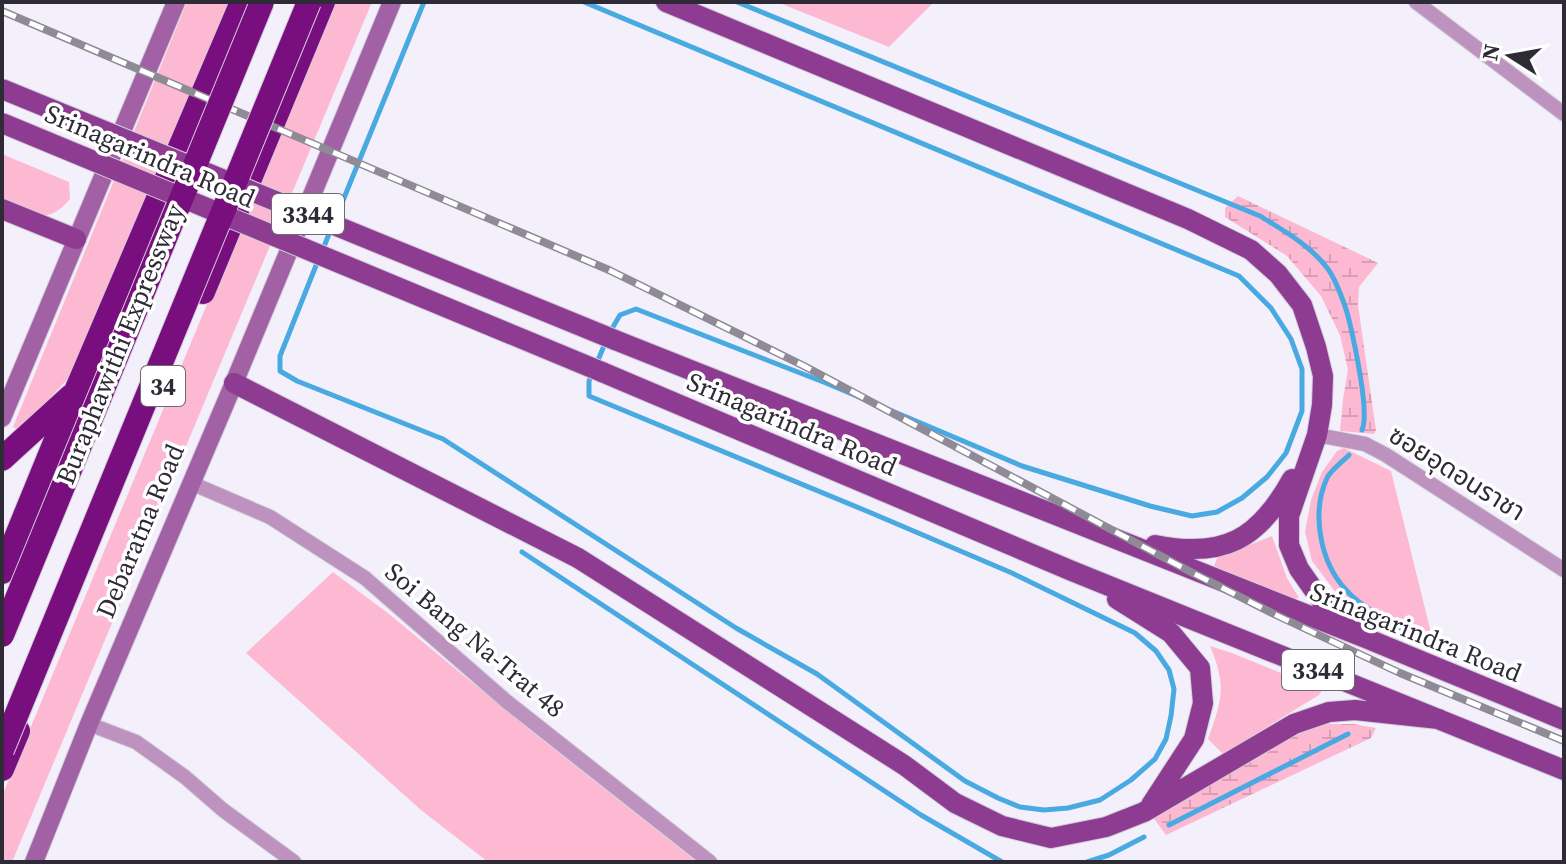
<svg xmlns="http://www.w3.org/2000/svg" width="1566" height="864" font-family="'Source Serif 4','Noto Sans Thai',serif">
	<defs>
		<pattern id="wetland-marsh" width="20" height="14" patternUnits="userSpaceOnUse" patternTransform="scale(2)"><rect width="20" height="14" fill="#fdb8d2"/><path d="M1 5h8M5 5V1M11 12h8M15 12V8" fill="none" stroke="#d99eb5"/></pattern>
	</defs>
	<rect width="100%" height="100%" fill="#f3f0fc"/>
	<path fill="#fdb8d2" d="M187 2H236L77 369 20 430 13 427Z
		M333 2H372L12 862H2V796Z
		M777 2H930L932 4 889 47Z
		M2 154 69 182 70 199C46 228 31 212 2 198Z
		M1344 448 1391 471 1434 645 1346 606 1312 561 1305 532 1311 500 1322 472 1337 451Z
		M1272 536 1287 578 1299 598 1292 599 1214 566 1217 558Z
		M333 572 389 614 531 731 697 862H488L421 810 246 653Z
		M1210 646 1232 653 1322 690 1319 695 1223 754 1208 739C1222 700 1227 686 1210 646Z"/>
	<path fill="url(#wetland-marsh)" d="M1238 196 1378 263 1359 287 1358 305 1376 430 1374 434 1340 431 1343 399 1348 370 1340 335 1321 296 1287 256 1225 217V208Z
		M1320 724H1354L1376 728 1371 738 1166 835 1152 816 1286 740Z"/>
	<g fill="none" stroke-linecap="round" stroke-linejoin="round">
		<path stroke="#49a9e1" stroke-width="5" d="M584 2 1239 276 1271 308 1291 339 1302 369V411L1286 453 1267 477 1242 498 1217 512 1192 516 1150 506 1022 466 826 383 636 309 620 315 610 332
			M737 2 1260 216C1284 231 1310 245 1328 269 1336 280 1346 307 1349 320 1354 341 1370 413 1362 430
			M335 220 424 2
			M323 249 331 229
			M319 258 280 356V371L297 381 443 439 736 628 817 674 965 781 998 798 1020 807 1044 810 1068 808 1100 800 1131 780 1155 759 1166 739 1171 716 1174 689 1169 670 1156 651 1135 633 1012 573 869 512 589 396V381L592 374
			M596 365 606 341
			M1349 455C1342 462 1331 470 1327 478 1311 513 1320 562 1346 590 1366 612 1399 626 1424 641
			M522 552 921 815 1002 862
			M1169 825 1348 734
			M1087 862 1109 855 1144 837"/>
		<defs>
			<path id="street" d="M1416 2 1564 114
				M1317 435 1365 444 1386 455 1564 570
				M191 483 270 517 365 578 506 701 710 862
				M89 724 136 742 185 777 223 810 294 862"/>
			<path id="secondary" d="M2 418 176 2
				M34 862 89 724 234 383 392 2"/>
			<path id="primary" d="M666 2 1188 219 1251 250 1278 274 1302 305 1316 347 1323 376 1322 405 1317 435 1289 516V545L1299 569 1323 603 1368 639
				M2 209 76 239
				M615 340 1368 639 1564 720
				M602 372 1072 571 1564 770
				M234 383 578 558 904 765 955 803 1002 826 1051 838 1106 827 1144 812 1294 724 1329 712 1355 710 1439 719
				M1155 545C1224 559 1259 539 1292 479
				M1117 599 1171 633 1200 668 1203 703 1194 739 1151 805"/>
			<path id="highway" d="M203 292 323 2
				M2 459 71 396
				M2 572 76 391 242 2
				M2 769 18 731"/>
		</defs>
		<use href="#street" stroke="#d0cdd8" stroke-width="16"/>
		<use href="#secondary" stroke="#d0cdd8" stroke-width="20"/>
		<use href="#primary" stroke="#d0cdd8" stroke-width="22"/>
		<use href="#highway" stroke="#d0cdd8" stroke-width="26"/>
		<use href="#street" stroke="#be92bf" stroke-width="14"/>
		<use href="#secondary" stroke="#a261a5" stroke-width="18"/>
		<use href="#primary" stroke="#8d3c91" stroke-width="20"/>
		<use href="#highway" stroke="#790f7f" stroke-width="24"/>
		<defs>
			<path id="rail" d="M2 11 609 270 804 366 1189 571 1276 615 1400 673 1564 741"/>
		</defs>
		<use href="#rail" stroke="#8e8b96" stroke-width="8"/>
		<use href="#rail" stroke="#fff" stroke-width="5" stroke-dasharray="15" stroke-linecap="butt"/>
		<defs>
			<path id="primary-bridge" d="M2 89 615 340
				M2 123 602 372"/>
			<path id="highway-bridge" d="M2 635 262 2
				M2 750 309 2"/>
		</defs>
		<use href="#primary-bridge" stroke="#d0cdd8" stroke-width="22" stroke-linecap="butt"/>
		<use href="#highway-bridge" stroke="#d0cdd8" stroke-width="26" stroke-linecap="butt"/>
		<use href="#primary-bridge" stroke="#8d3c91" stroke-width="20"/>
		<use href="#highway-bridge" stroke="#790f7f" stroke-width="24"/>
	</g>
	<g text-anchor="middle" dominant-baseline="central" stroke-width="7" stroke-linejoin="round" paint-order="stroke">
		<g fill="#fff" stroke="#6d6b72" stroke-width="2">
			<rect x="272" y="194" width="72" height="40" rx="6"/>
			<rect x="141" y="366" width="44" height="40" rx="6"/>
			<rect x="1282" y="650" width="72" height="40" rx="6"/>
		</g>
		<g font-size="24" font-weight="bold" fill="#2e2b36">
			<text x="308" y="214">3344</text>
			<text x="163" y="386">34</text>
			<text x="1318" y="670">3344</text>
		</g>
		<g font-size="26" fill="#2e2b36" stroke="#fff">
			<text transform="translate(150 156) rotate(23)">Srinagarindra Road</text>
			<text transform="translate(120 344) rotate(-68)">Buraphawithi Expressway</text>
			<text transform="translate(792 424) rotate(23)">Srinagarindra Road</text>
			<text transform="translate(1457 473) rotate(32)">ซอยอุดอนราชา</text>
			<text transform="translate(140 531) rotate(-67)">Debaratna Road</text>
			<text transform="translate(1416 632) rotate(22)">Srinagarindra Road</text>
			<text transform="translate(475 640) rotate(40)">Soi Bang Na-Trat 48</text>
		</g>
	</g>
	<rect width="1566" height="864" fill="none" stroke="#2e2b36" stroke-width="8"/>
	<g transform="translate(1510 56) rotate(281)" stroke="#ffffff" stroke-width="6" paint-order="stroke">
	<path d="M0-6L14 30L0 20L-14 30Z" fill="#2e2b36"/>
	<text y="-12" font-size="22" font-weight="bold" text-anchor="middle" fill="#2e2b36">N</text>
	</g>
</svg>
